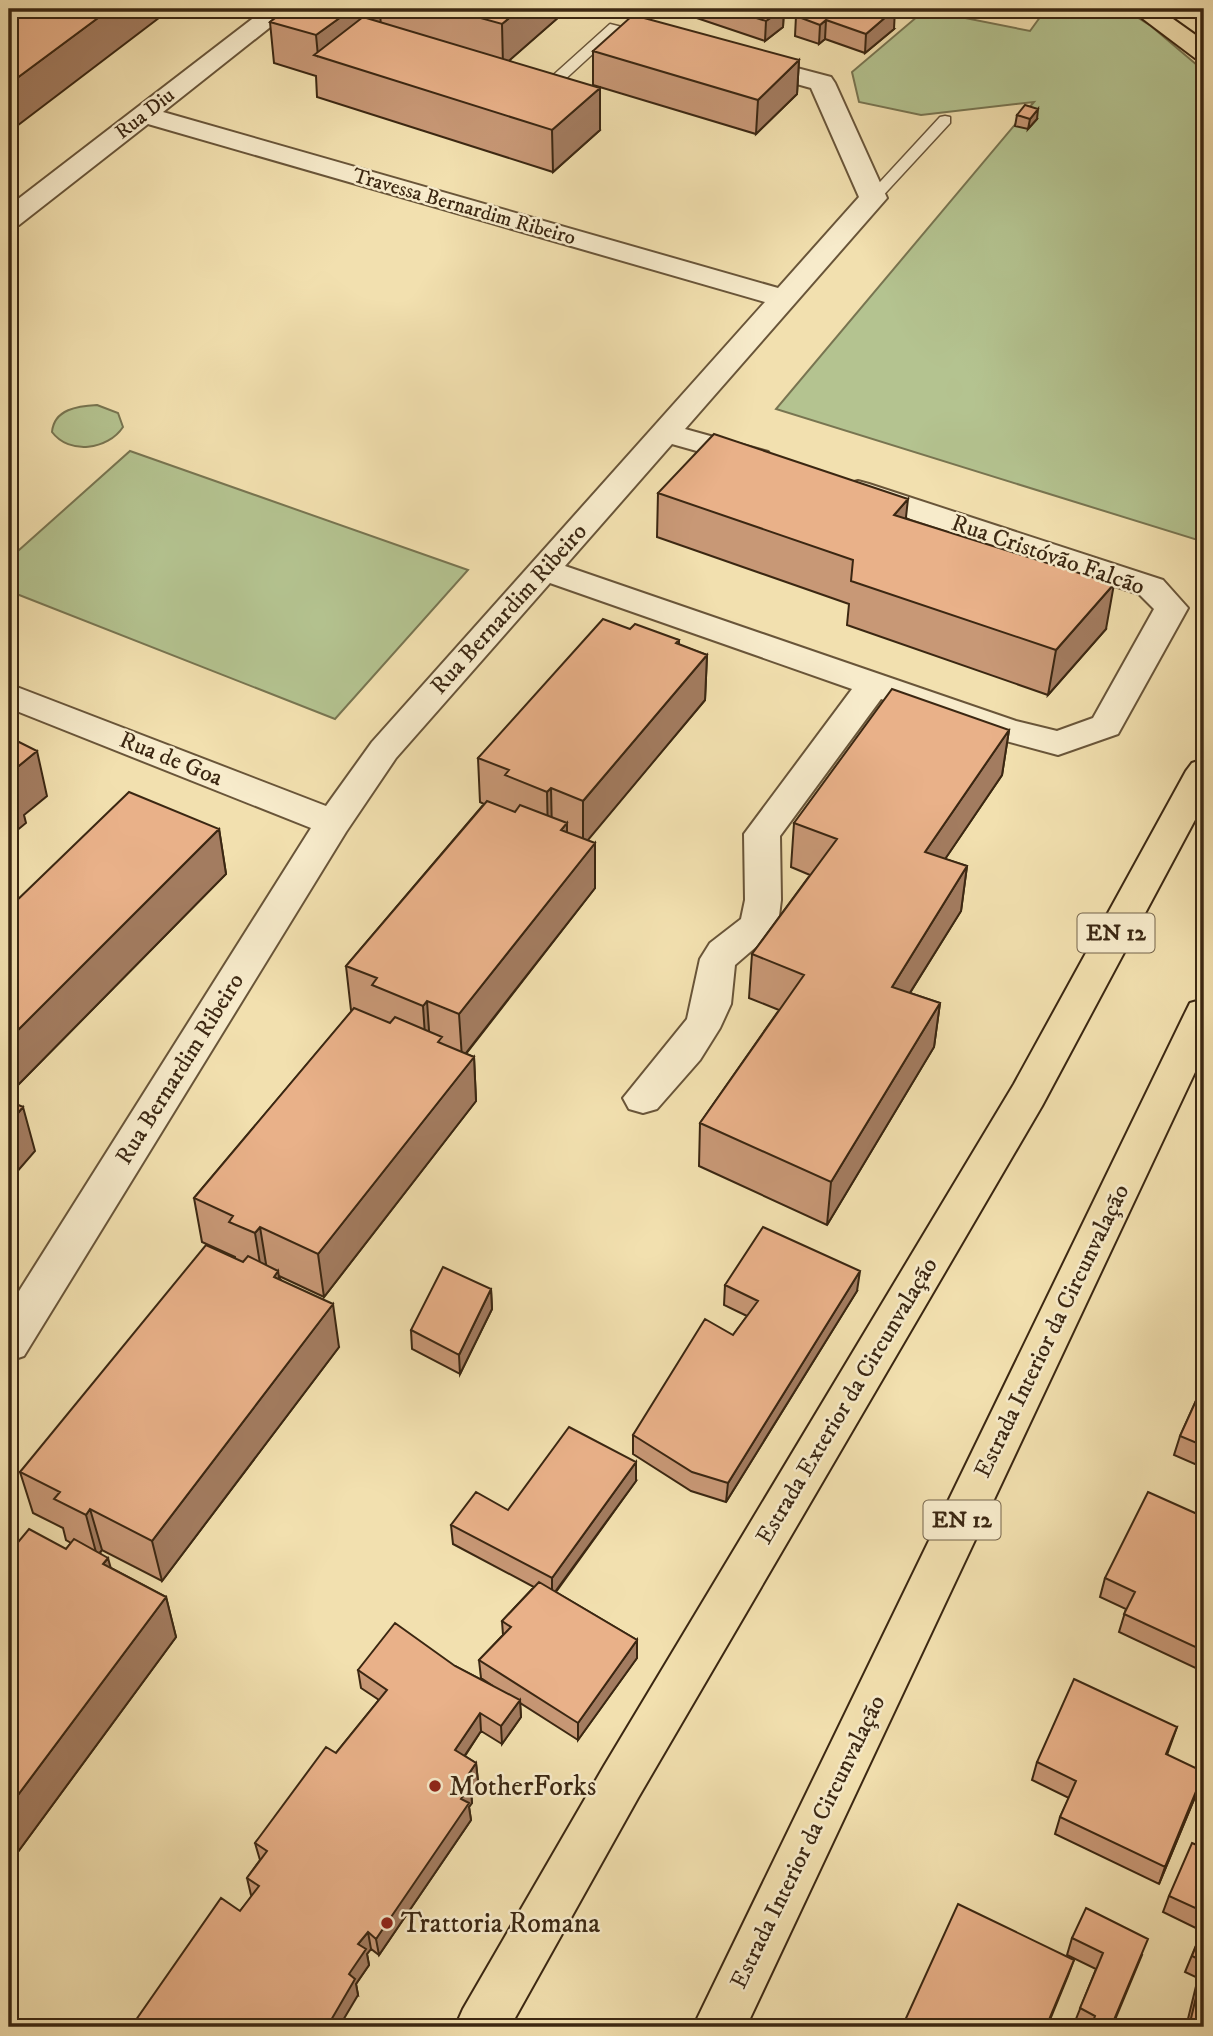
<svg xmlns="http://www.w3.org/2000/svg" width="1213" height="2036" font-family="'IM FELL DW Pica',serif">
	<rect width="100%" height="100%" fill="#f2e0af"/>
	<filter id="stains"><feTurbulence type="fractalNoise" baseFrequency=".00286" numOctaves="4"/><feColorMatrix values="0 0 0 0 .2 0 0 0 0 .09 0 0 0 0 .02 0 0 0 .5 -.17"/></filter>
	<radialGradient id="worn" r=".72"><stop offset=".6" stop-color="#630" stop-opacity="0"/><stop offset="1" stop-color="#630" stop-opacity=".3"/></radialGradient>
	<path fill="#b4c390" stroke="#787551" stroke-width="2" d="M1046 9H1124L1151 26 1204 71V542L776 409 1034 102 921 115 859 102 852 72 925 10 1030 31Z
		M97 405 118 413 123 427C108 450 69 455 52 432 54 409 78 406 97 405Z
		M130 451 468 570 335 719 9 591V559Z"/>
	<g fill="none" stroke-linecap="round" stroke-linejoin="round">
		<defs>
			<path id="lane" d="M610 24 622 27 548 95 535 94V88L540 87Z
				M945 116 950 117V123L878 201H868V195L940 117Z"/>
			<path id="street" d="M265 9H293L163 112 778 288 859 197 811 88 739 68 735 63 739 58 748 55 831 77 835 83 887 198 685 429 768 452 773 459 768 466 757 468 672 444 565 566 1016 721 1057 731 1093 718 1154 609 1139 594 847 498 842 491 847 484 858 481 869 484 1163 580 1188 608 1118 734 1058 755 995 738 881 699 780 836 781 900 778 924 772 933 735 965 731 1004 720 1028 700 1060 657 1109 643 1113 629 1109 623 1098 687 1019 700 959 710 943 741 919 745 900 744 834 852 689 550 583 396 758 346 832 24 1356 9 1361V1307L311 828 9 708V684L326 806 372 742 765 302 148 124 19 225 9 227V206Z"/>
			<path id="primary" d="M1204 759V803L1042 1106 638 1798 510 2027H455L463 2009 604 1766 1014 1084 1186 771 1192 763Z
				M1204 999V1053L746 2027H693L1185 1013 1190 1003Z"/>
			<path id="highway" d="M1130 9H1159L1204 41V61L1195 58Z"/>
		</defs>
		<use href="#lane" stroke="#695539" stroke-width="3"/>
		<use href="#street" stroke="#695539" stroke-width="4"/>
		<use href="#primary" stroke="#3b2712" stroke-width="4"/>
		<use href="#highway" stroke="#3b2712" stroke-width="4"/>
		<use href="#lane" fill="#f7ebcb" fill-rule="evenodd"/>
		<use href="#street" fill="#f7ebcb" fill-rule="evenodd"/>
		<use href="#primary" fill="#f2e0af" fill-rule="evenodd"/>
		<use href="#highway" fill="#f2e0af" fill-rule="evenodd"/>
	</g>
	<path fill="#c89876" stroke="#3b2712" stroke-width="2" d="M184 9H222L212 16Z
		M287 9H568L509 60 600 130 553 172 317 97 316 76 274 63 270 22Z
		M670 9H784L783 27 765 41Z
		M786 9H804L798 13Z
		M796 16 894 29 865 53 825 39 819 44 795 36Z
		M593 51 799 60 797 94 756 134 593 85Z
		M1017 115 1037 119 1028 129 1015 126Z
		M658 493 906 518 1106 629 1048 695 847 625 849 604 657 537Z
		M630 629 679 640V645L707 655 705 700 587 840 595 888 466 1054 474 1057 476 1101 324 1297 279 1276 280 1279 339 1347 162 1581 102 1550 100 1553 111 1568 166 1597 176 1637 9 1864V1553L66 1549 71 1543 66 1540 63 1528 33 1513 20 1472 235 1258V1257L202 1242 194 1198 352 1011 351 1010 346 966 484 804 480 802 478 758Z
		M1009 730 1002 775 945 859 967 866 961 911 910 993 940 1003 934 1047 827 1225 699 1166 700 1123 779 1010 749 998 752 954 810 875 791 867 794 823Z
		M219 829 226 874 15 1088 9 1085V908Z
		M725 1285 857 1291 726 1502 691 1491 633 1454V1435L733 1335 747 1316 724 1305Z
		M491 1289 492 1309 460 1374 412 1349 411 1330Z
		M1204 1383V1468L1174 1455 1180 1436Z
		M636 1481 556 1592 637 1640V1658L578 1740 520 1703 521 1717 502 1744 481 1731 465 1756 476 1763 478 1781 471 1791 472 1803 469 1807 471 1820 379 1955 371 1949 367 1954 369 1965 356 1984 358 1995 240 1911 252 1896 251 1895 247 1878 260 1860 255 1843 336 1753 379 1700 361 1688 358 1670 455 1666 493 1686 481 1678 479 1660 503 1635 502 1621 534 1587 453 1544 451 1525 508 1510Z
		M1204 1517V1672L1119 1632 1126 1609 1100 1597 1105 1578Z
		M1177 1727 1167 1755 1198 1790 1159 1884 1055 1834 1060 1817 1069 1798 1032 1780 1037 1762Z
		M1204 1848V2027H1186L1198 1978 1185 1972 1202 1931 1163 1912 1169 1896Z
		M1072 1938 1142 1955 1112 2027H1081L1074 2024 1096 1969 1067 1955Z"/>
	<path fill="#a37c60" stroke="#3b2712" stroke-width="2" d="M110 9H168V11L9 132V84Z
		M211 9H222L212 16Z
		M352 9H380L381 30 318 56 316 35Z
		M520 9H568L503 66 502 24Z
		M784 9 783 27 765 41 766 21Z
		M895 9 894 29 865 53 866 34Z
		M826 20 825 39 819 44 820 25Z
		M799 60 797 94 756 134 758 100Z
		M600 88V130L553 172 552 130Z
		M1038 109 1037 119 1028 129 1030 119Z
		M908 499 903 544 894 515Z
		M1114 584 1106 629 1048 695 1056 650Z
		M707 655 705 700 583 846V801Z
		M1009 730 1002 775 920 896 925 852Z
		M37 751 47 796 24 815 26 823 9 837V774Z
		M551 788 552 833 548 837 547 792Z
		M567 823V868L561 830Z
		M219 829 226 874 15 1088 9 1062V1039Z
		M595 843V888L462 1058 459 1014Z
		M967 866 961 911 886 1031 892 987Z
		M427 1001 430 1045 426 1050 423 1006Z
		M940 1003 934 1047 827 1225 831 1182Z
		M474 1057 476 1101 324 1297 318 1254Z
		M23 1107 35 1151 9 1181V1124Z
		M260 1227 267 1270 262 1276 255 1233Z
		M278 1271 285 1314 274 1277Z
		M860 1271 857 1291 726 1502 728 1483Z
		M491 1289 492 1309 460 1374 459 1355Z
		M333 1304 339 1347 162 1581 152 1541Z
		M636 1462V1481L552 1596V1578Z
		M90 1509 102 1550 97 1556 86 1515Z
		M108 1558 119 1598 103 1564Z
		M166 1597 176 1637 9 1864V1807Z
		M637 1640V1658L578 1740V1723Z
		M520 1700 521 1717 502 1744 501 1726Z
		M480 1713 481 1731 457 1767 455 1750Z
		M476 1763 478 1781 471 1791 472 1803 469 1807 471 1820 379 1955 376 1939 461 1799 464 1781Z
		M1204 1773 1198 1790 1159 1884 1165 1867Z
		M368 1932 371 1949 367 1954 369 1965 356 1984 358 1995 339 2027H327L349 1974 358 1944Z
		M1074 1960 1068 1976 1047 2027H1046Z"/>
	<path fill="#e9b189" stroke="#3b2712" stroke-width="2" d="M22 9H110L9 84V18Z
		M287 9H352L316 35 270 22Z
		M448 9H520L502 24Z
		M728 9H783L766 21Z
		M807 9H895L866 34 826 20 820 25 796 16Z
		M633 15 799 60 758 100 593 51Z
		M363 17 600 88 552 130 314 55Z
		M1025 105 1038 109 1030 119 1017 115Z
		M714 434 908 499 894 515 1114 584 1056 650 851 581 853 560 658 493Z
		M603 619 630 629 635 624 679 640 676 643 707 655 583 801 551 788 547 792 505 775 509 770 478 758Z
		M892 689 1009 730 925 852 967 866 892 987 940 1003 831 1182 700 1123 804 975 752 954 837 839 794 823Z
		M9 737 37 751 9 774Z
		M9 775 16 778 9 784Z
		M129 792 219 829 9 1039V908Z
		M487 801 515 812 520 805 567 823 561 830 595 843 459 1014 427 1001 423 1006 372 985 377 978 346 966Z
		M354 1008 390 1023 395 1017 442 1037 438 1042 474 1057 318 1254 260 1227 255 1233 229 1222 233 1216 194 1198Z
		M9 1101 23 1107 9 1124Z
		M763 1227 860 1271 728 1483 692 1472 633 1435 705 1319 733 1335 758 1301 725 1285Z
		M206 1245 243 1262 248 1256 278 1271 274 1277 333 1304 152 1541 90 1509 86 1515 54 1499 60 1492 20 1472Z
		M443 1267 491 1289 459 1355 411 1330Z
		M1204 1383V1446L1180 1436Z
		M569 1427 636 1462 552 1578 451 1525 476 1492 508 1510Z
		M1148 1492 1204 1517V1651L1124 1614 1135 1592 1105 1578Z
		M29 1529 66 1549 74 1539 108 1558 103 1564 166 1597 9 1807V1553Z
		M539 1582 637 1640 578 1723 479 1660 511 1627 502 1621Z
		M395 1623 455 1666 520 1700 501 1726 480 1713 455 1750 476 1763 464 1781 471 1786 461 1799 469 1803 376 1939 368 1932 358 1944 366 1949 349 1974 355 1979 327 2027H131L221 1898 240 1911 259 1886 247 1878 267 1851 255 1843 326 1747 336 1753 387 1690 358 1670Z
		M1074 1679 1177 1727 1166 1754 1204 1772 1165 1867 1060 1817 1076 1781 1037 1762Z
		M1192 1843 1204 1848V1912L1169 1896Z
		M958 1904 1074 1960 1046 2027H902Z
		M1086 1908 1148 1939 1111 2027H1091L1095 2016 1080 2008 1103 1953 1072 1938Z
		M1204 1926V1962L1192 1956Z
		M1204 1963V2027H1189Z"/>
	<g fill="#8f2418" stroke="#f7ebcb" stroke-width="2.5">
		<circle cx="435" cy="1786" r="7"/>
		<circle cx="387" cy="1923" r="7"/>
	</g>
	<g text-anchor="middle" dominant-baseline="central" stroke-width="5" stroke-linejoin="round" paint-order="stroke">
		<g font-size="21" fill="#3b2712" stroke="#f7ebcb">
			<text transform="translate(145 114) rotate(-38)">Rua Diu</text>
			<text transform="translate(464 207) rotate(16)">Travessa Bernardim Ribeiro</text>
		</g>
		<g fill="#f7ebcb" stroke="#73624a" stroke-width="2">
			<rect x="1077.5" y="913.5" width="77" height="39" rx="5"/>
			<rect x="923.5" y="1500.5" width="77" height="39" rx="5"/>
		</g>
		<g font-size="23" font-weight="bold" fill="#3b2712">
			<text x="1116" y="933">EN 12</text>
			<text x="962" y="1520">EN 12</text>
		</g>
		<g font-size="24" fill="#3b2712" stroke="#f7ebcb">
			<text transform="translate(1048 555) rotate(19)">Rua Cristóvão Falcão</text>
			<text transform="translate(509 609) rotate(-48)">Rua Bernardim Ribeiro</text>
			<text transform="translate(171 759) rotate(22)">Rua de Goa</text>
			<text transform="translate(180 1069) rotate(-58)">Rua Bernardim Ribeiro</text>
			<text transform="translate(1052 1331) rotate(-64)">Estrada Interior da Circunvalação</text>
			<text transform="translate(847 1401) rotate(-59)">Estrada Exterior da Circunvalação</text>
			<text transform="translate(808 1842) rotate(-64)">Estrada Interior da Circunvalação</text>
		</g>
		<g font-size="28" fill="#3b2712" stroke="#f7ebcb" text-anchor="start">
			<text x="449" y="1786">MotherForks</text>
			<text x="401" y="1923">Trattoria Romana</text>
		</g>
	</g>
	<rect width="1213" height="2036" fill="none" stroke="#f2e0af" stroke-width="35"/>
	<rect x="10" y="10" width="1192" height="2015" fill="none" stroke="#3b2712" stroke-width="3.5"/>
	<rect x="18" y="18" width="1178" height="2001" fill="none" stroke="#3b2712" stroke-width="2"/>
	<rect width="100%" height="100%" filter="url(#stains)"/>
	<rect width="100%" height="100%" fill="url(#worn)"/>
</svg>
